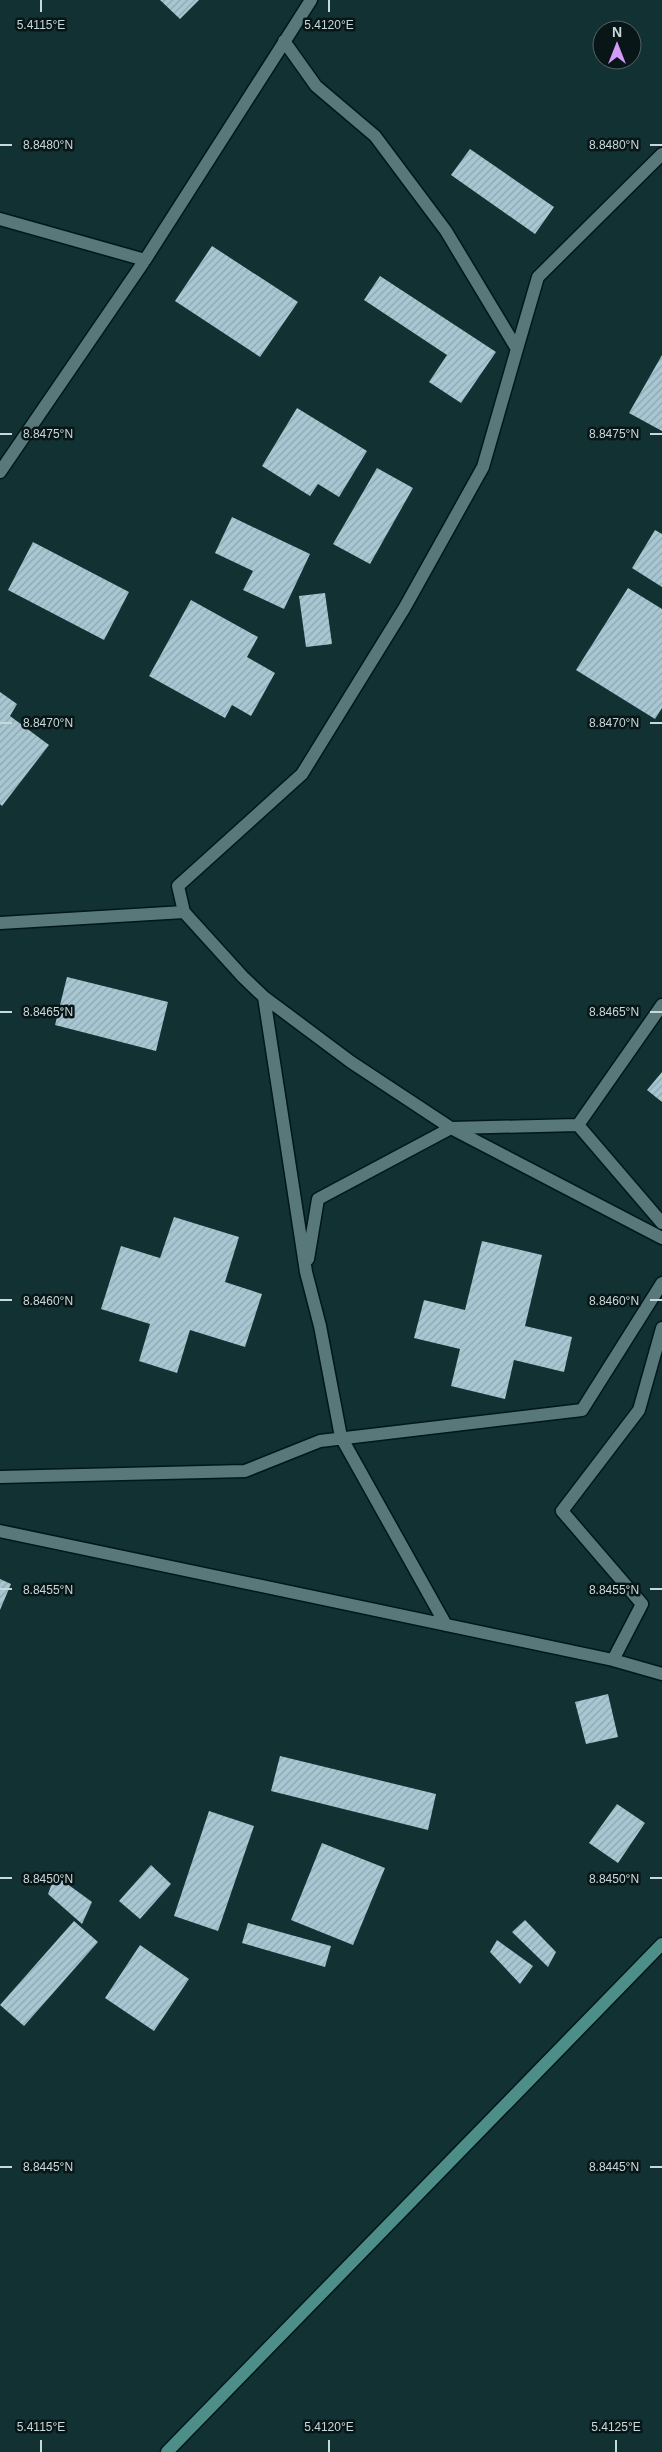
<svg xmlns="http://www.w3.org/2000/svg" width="662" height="2452" font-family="Helvetica,sans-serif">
	<defs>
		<pattern id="building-hatch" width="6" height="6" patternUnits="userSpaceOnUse" patternTransform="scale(1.25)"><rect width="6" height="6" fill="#a8c7d3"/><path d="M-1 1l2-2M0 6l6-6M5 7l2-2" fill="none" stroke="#8da6af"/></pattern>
	</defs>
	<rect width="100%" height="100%" fill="#113133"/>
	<path fill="url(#building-hatch)" d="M160 0H199L180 19Z
		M470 149 554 207 535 234 451 175Z
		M212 246 298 302 260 357 175 301Z
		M380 276 496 352 461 403 429 382 447 355 364 300Z
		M662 355V431L629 413Z
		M297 408 367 451 339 497 318 484 310 496 262 466Z
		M377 468 413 488 370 564 333 544Z
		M232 517 310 554 284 609 243 590 253 571 215 553Z
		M655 530 662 534V587L632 568Z
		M33 542 129 592 104 640 8 590Z
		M628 588 662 609V708L655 719 576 670Z
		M325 593 332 644 306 647 299 596Z
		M191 600 258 637 247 657 275 673 251 716 232 705 225 718 149 676Z
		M0 692 17 704 10 716 49 745 2 806 0 804Z
		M67 977 168 1002 156 1051 55 1025Z
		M662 1072V1102L647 1090Z
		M174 1217 239 1237 225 1282 262 1294 245 1347 190 1330 177 1373 139 1361 150 1324 101 1309 121 1246 160 1258Z
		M482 1241 542 1255 525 1326 572 1337 564 1372 514 1360 505 1399 451 1386 460 1349 414 1338 424 1300 465 1310Z
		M0 1579 11 1584 0 1610Z
		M608 1694 618 1737 586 1744 575 1702Z
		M280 1756 436 1794 428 1830 271 1791Z
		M617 1804 645 1823 618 1863 589 1843Z
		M209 1811 254 1826 218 1931 174 1916Z
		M322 1843 385 1868 353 1945 291 1920Z
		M151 1865 171 1884 140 1919 119 1901Z
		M55 1875 92 1902 82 1924 48 1894Z
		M525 1920 556 1952 548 1967 512 1932Z
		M74 1921 98 1942 24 2026 0 2005Z
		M248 1923 331 1946 325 1967 242 1943Z
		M497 1940 533 1966 520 1984 490 1952Z
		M140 1945 189 1979 154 2031 105 1998Z"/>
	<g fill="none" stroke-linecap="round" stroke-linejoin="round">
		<defs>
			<path id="street" d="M284 41 316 86 375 136 446 231 517 349 538 277 662 154
				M0 219 145 260
				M0 472 145 260 311 0
				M184 912 178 886 302 774 405 607 483 467 517 349
				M0 923 184 912 243 977 264 997 351 1062 451 1128 662 1238
				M264 997 306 1272 320 1326 341 1437 446 1625
				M662 1005 578 1125 662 1223
				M308 1259 318 1199 451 1128 578 1125
				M0 1477 245 1471 320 1441 582 1410 662 1283
				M0 1531 613 1660 662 1674
				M613 1660 642 1604 562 1511 639 1410 662 1328"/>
			<path id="secondary" d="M167 2452 662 1944"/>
		</defs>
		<use href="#street" stroke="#00181b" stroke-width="15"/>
		<use href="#secondary" stroke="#00181b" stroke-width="15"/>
		<use href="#street" stroke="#58787a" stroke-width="12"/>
		<use href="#secondary" stroke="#4e8e89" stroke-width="12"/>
	</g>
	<path fill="none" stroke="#c8d9db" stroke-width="2" d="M41 0V12M329 0V12M0 145H12M650 145H662M0 434H12M650 434H662M0 723H12M650 723H662M0 1012H12M650 1012H662M0 1300H12M650 1300H662M0 1589H12M650 1589H662M0 1878H12M650 1878H662M0 2167H12M650 2167H662M41 2440V2452M329 2440V2452M616 2440V2452"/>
	<g font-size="12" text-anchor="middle" fill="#c8d9db" stroke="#091617" stroke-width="5" stroke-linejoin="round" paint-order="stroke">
		<text x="41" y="29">5.4115°E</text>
		<text x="329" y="29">5.4120°E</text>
		<text x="48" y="149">8.8480°N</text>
		<text x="614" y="149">8.8480°N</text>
		<text x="48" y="438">8.8475°N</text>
		<text x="614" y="438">8.8475°N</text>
		<text x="48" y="727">8.8470°N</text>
		<text x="614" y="727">8.8470°N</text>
		<text x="48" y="1016">8.8465°N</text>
		<text x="614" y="1016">8.8465°N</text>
		<text x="48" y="1305">8.8460°N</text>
		<text x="614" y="1305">8.8460°N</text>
		<text x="48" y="1594">8.8455°N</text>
		<text x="614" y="1594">8.8455°N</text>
		<text x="48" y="1883">8.8450°N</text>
		<text x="614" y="1883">8.8450°N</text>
		<text x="48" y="2171">8.8445°N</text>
		<text x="614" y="2171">8.8445°N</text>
		<text x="41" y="2431">5.4115°E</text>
		<text x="329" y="2431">5.4120°E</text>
		<text x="616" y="2431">5.4125°E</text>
	</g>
	<g transform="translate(617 45)"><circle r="24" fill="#091617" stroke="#556465"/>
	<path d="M0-4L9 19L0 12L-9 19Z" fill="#d59bfa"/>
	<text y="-8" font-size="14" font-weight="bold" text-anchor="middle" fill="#c8d9db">N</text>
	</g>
</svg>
